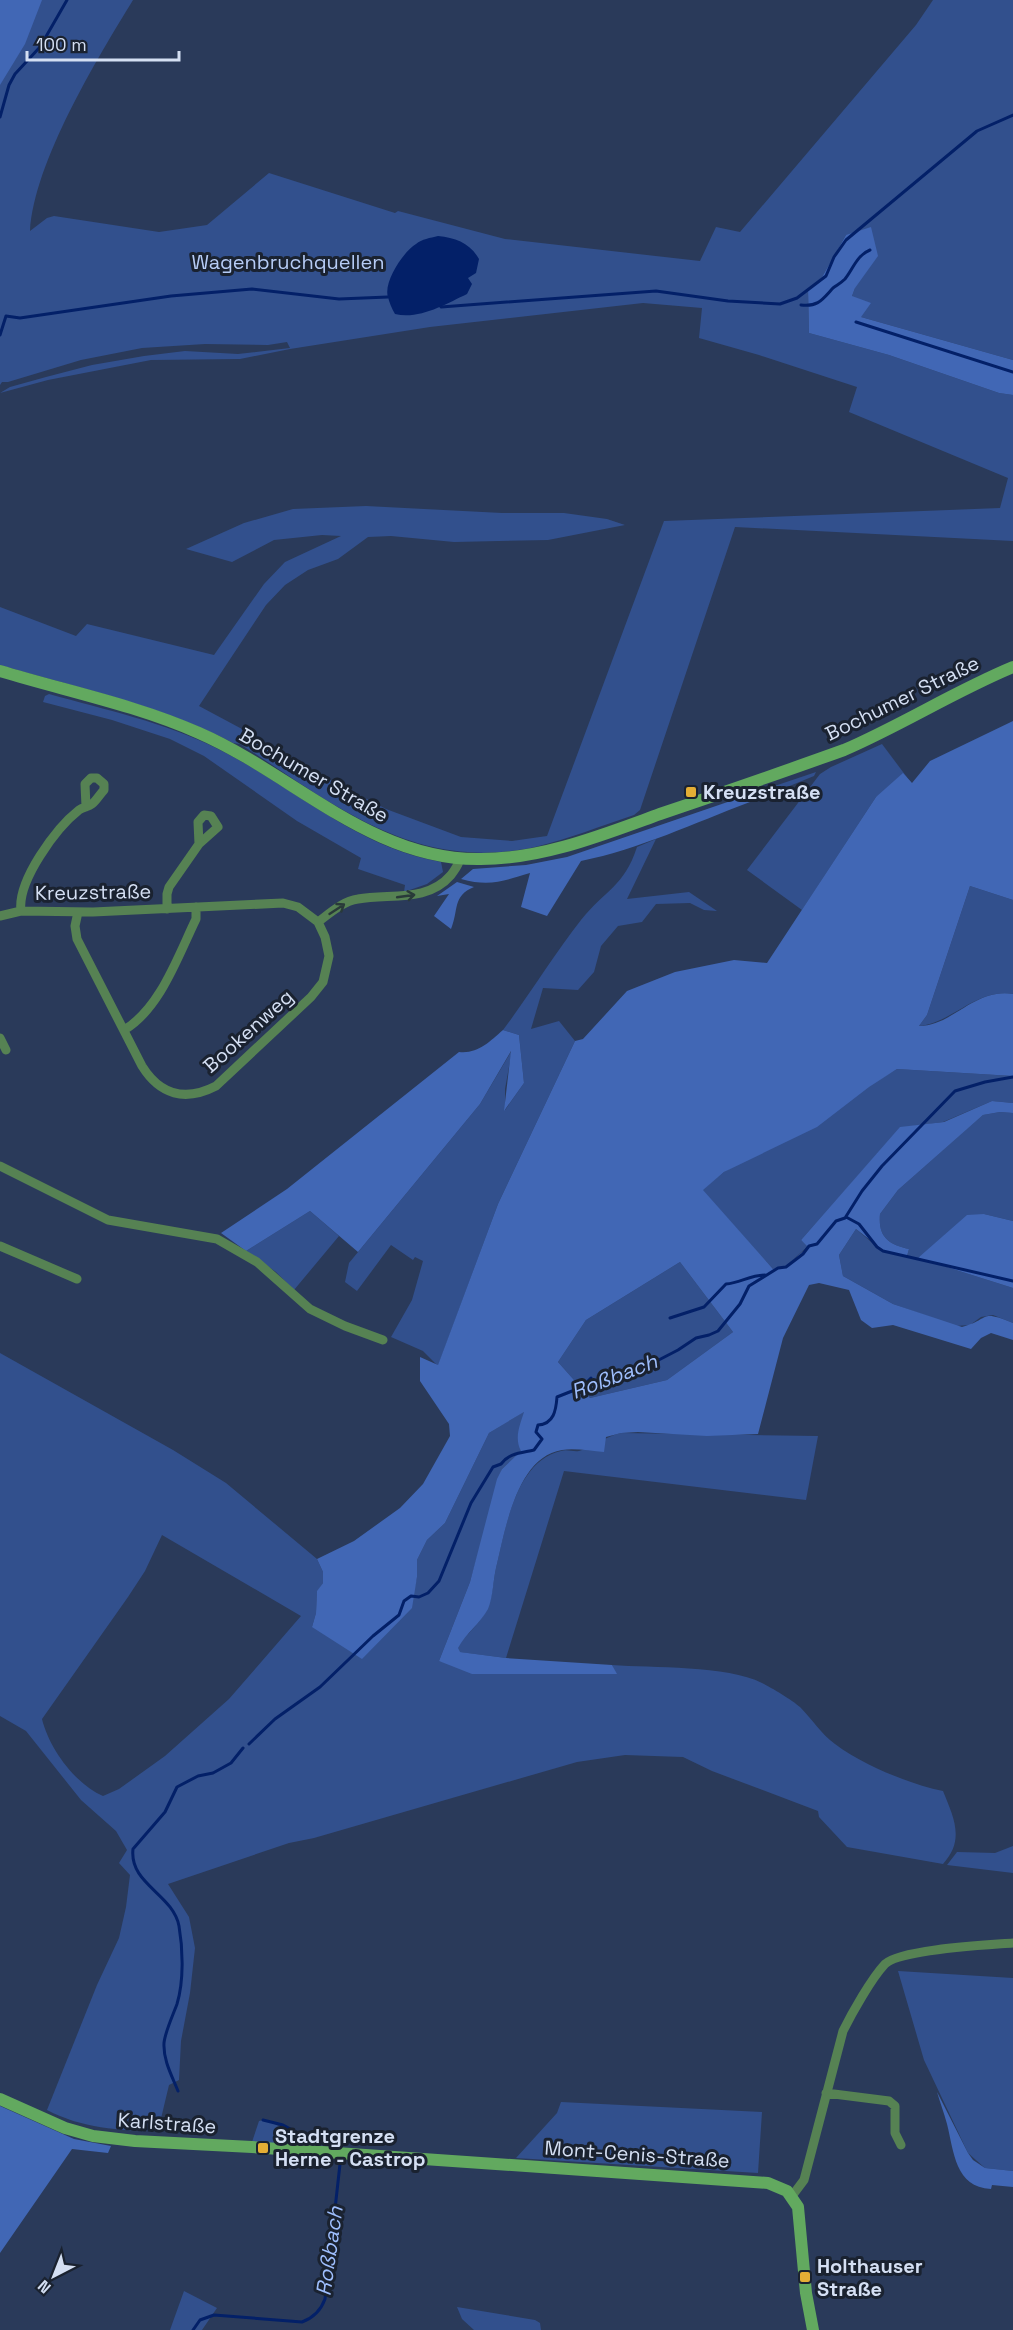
<svg xmlns="http://www.w3.org/2000/svg" width="1013" height="2330" font-family="'Space Grotesk',sans-serif">
	<rect width="100%" height="100%" fill="#2a3a5a"/>
	<path fill="#32508d" fill-rule="evenodd" d="M0 0H133C97 59 34 162 30 231L47 218 54 216 159 232 207 225 269 173 395 213 398 211 505 239 700 261 716 227 740 232 916 25 933 0H1013V360L861 317 852 296 855 288 846 235 822 277 808 289 809 333 889 355 999 393 1013 395V541L735 527 640 810 634 815C601 826 568 839 535 847 414 873 334 804 240 744L233 743C161 705 78 688 0 665V607L76 636 87 624 214 655 264 584 285 562 341 536 322 535 274 540 232 562 186 549 244 523 293 509 366 506 502 513H564L607 519 625 525 548 540 454 542 391 536 368 537 338 559 308 570 285 585 266 605 199 706 257 737 269 748 386 809 461 837 512 841 547 836 664 521 1000 508 1008 478 849 412 857 387 759 355 699 338 702 308 643 303 430 327 290 349 240 359 151 360 48 380 0 393 10 387 46 377 92 365 144 356 185 351 238 354 290 348 287 342 268 345 205 344 142 348 81 360 8 382H2L0 385Z
		M49 694C106 710 164 722 218 749 293 786 356 848 441 862L443 872 427 884 404 892 405 885 358 869 361 858 297 821 204 756 170 739 112 720 43 702 45 696Z
		M882 744 912 784 876 797 802 910 747 870 820 774 831 767Z
		M816 772 814 776 750 802 748 795Z
		M656 839 627 899 689 892 717 911 704 910 690 903 656 904 642 922 618 926 601 946 594 972 578 990 543 988 531 1029 559 1021 575 1041 498 1204 438 1366 423 1351 391 1337 412 1300 423 1261 415 1257 413 1260 391 1245 357 1291 345 1282 349 1263 480 1104 512 1050 505 1089V1110L524 1083 519 1035 503 1030C530 994 553 956 581 920 605 890 624 887 637 847Z
		M970 886 1013 900V994C976 988 953 1023 919 1026L927 1015Z
		M897 1069 1013 1076V1103L992 1101 943 1122 900 1128 801 1240 808 1246 785 1267 774 1270 702 1190 724 1172Z
		M1000 1112 1013 1113V1221L984 1214 918 1258 1013 1288V1323L993 1315 981 1317 970 1325 956 1326 893 1304 843 1276 839 1255 856 1229 883 1252 907 1256 909 1249C888 1244 878 1237 880 1214L898 1190 968 1128 983 1115Z
		M310 1211 339 1236 294 1290 276 1272 246 1251Z
		M680 1262 733 1332 667 1380 590 1398 558 1362 586 1320Z
		M0 1353 173 1450 226 1483 317 1559 323 1572V1583L317 1592 316 1613 312 1627 413 1595 417 1577V1560L427 1540 445 1523 489 1433 525 1411 522 1451 502 1469 470 1582 439 1661 616 1674 612 1665C652 1668 727 1665 762 1683 772 1688 792 1700 800 1707 812 1719 821 1734 835 1744 863 1765 909 1784 943 1791 954 1818 965 1840 943 1864L847 1847 819 1817 818 1811 712 1771 683 1757 625 1755 577 1762 314 1838 289 1843 168 1884 189 1917 195 1948 190 1993 181 2041 179 2080 169 2085 158 2131C120 2131 81 2128 47 2110L97 1985 119 1938 126 1907 130 1875 119 1863 127 1850 116 1831 81 1800 26 1731 0 1716ZM162 1535 301 1616 229 1699 165 1756 119 1789 103 1796C75 1784 49 1748 42 1719L128 1597 145 1571Z
		M621 1433 818 1436 806 1500 564 1471 506 1658 459 1652 457 1648C466 1634 480 1624 487 1609 493 1597 493 1581 496 1568 505 1531 515 1461 561 1451 567 1449 573 1452 579 1451 591 1448 606 1436 621 1433Z
		M1013 1846V1873L947 1865 957 1852 995 1853Z
		M898 1971 1013 1978V2171L985 2168 968 2153 924 2060Z
		M561 2102 762 2112 758 2173 516 2158 557 2113Z
		M263 2120C281 2124 300 2141 316 2141L315 2146 252 2142 259 2121Z
		M184 2291 217 2308 202 2330H170Z
		M457 2307 535 2320 540 2323 541 2330H474L462 2319Z"/>
	<path fill="#4167b5" fill-rule="evenodd" d="M0 0H42L25 44 0 85Z
		M871 227 878 256 855 288 852 296 871 303 861 317 1013 360V395L999 393 889 355 809 333 808 289 822 277 846 235Z
		M1013 721V900L970 886 927 1015 919 1026C953 1026 974 988 1013 994V1076L897 1069 869 1087 817 1127 724 1172 703 1190 773 1269 785 1267 808 1247 801 1240 900 1127 944 1122 992 1101 1013 1103V1113L1000 1112 983 1115 898 1190 880 1214C878 1237 888 1244 909 1249L907 1256 884 1251 856 1229 839 1255 843 1276 893 1304 962 1327C991 1319 979 1309 1013 1323V1340L991 1333 981 1338 971 1349 893 1325 872 1328 861 1320 849 1290 819 1283 809 1285 783 1338 758 1434 707 1436 638 1432 621 1433 606 1437 604 1452C591 1451 575 1448 562 1450 516 1457 505 1532 496 1568 493 1581 493 1597 488 1609 480 1624 466 1633 458 1648L460 1652 506 1658 612 1665 617 1674H472L439 1661 470 1582 497 1479 502 1469 521 1451C514 1438 520 1425 524 1412L489 1433 445 1523 427 1540 417 1560V1577L412 1608 362 1659 312 1627 316 1613 317 1591 323 1583V1572L317 1559 354 1541 400 1508 423 1484 450 1436 449 1424 420 1381V1357L438 1365 498 1204 575 1041 583 1039 627 991 675 972 734 960 767 963 876 797 903 773 912 783 930 761ZM680 1262 733 1332 667 1380 590 1398 558 1362 586 1320Z
		M748 795 750 802C694 823 640 849 581 861L547 916 521 907 530 873C503 881 490 887 461 879L473 869 526 865 567 857Z
		M457 882 474 887C452 896 459 910 451 929L434 916 449 894 437 896Z
		M503 1030 519 1035 524 1083 504 1111 511 1051 480 1104 358 1252 310 1211 246 1251 221 1233 287 1189 459 1052C478 1054 489 1042 503 1030Z
		M984 1214 1013 1221V1288L918 1258 967 1215Z
		M937 2092 968 2153 973 2160 985 2168 1013 2171V2187L992 2185 991 2189C955 2187 954 2152 947 2124 944 2113 940 2102 937 2092Z
		M0 2106 74 2139 111 2146 108 2153 72 2149 0 2253Z"/>
	<path fill="#032068" d="M438 236C456 238 470 243 479 259L476 273 468 278 472 284 467 294C446 304 419 320 395 314 392 309 389 302 388 297 383 282 404 251 416 244 422 239 430 238 438 236Z"/>
	<g fill="none" stroke-linecap="round" stroke-linejoin="round">
		<path stroke="#032068" stroke-width="3" d="M0 117 9 85 15 74 40 47 67 0
			M801 305C818 307 822 300 833 288 837 285 841 283 845 279 853 269 857 255 870 250
			M441 307 656 291 728 301 780 304 797 298 826 276 834 257 846 240 977 131 1013 115
			M856 322 1013 372
			M0 335 6 316 20 318 171 296 252 289 339 299 388 297
			M846 1217 859 1224 877 1247 883 1251 1013 1281
			M670 1318 704 1307 726 1284C740 1283 750 1275 765 1275
			M582 1387 591 1378
			M249 1744 275 1719 320 1687 373 1636 399 1615 404 1601 411 1596 419 1597 428 1593 439 1581 471 1503 493 1467 501 1464C509 1453 521 1453 534 1450L542 1439 536 1432 538 1425C554 1424 556 1410 557 1397L605 1378 651 1364 678 1350 696 1338 709 1335 718 1331 740 1304 749 1286 778 1268 786 1267 803 1254 809 1246 817 1244 836 1221 845 1218 862 1191 882 1166 955 1091 985 1082 1013 1077
			M178 2091C172 2076 163 2060 164 2043 165 2032 173 2015 177 2004 184 1981 183 1949 179 1926 173 1894 129 1884 133 1849L165 1812 177 1787 198 1776 213 1773 231 1763 243 1748
			M263 2120 283 2125 313 2141
			M193 2330 200 2320 214 2315 302 2322C313 2318 321 2310 325 2299L340 2164"/>
		<path stroke="#568253" stroke-width="9" d="M167 909V894L169 887 199 844 218 827 211 816 204 815 198 822 199 844
			M21 911C17 881 56 828 79 810 83 807 88 807 92 804 96 801 100 794 104 790V784L97 778H91L85 784 86 807
			M0 916 21 911 93 912 283 903 298 907 318 922 325 937 329 956 323 982 311 997 216 1086C185 1102 160 1095 142 1066L77 939 75 926 78 912
			M318 922C330 913 343 901 358 899 390 893 427 903 451 875 455 869 459 865 460 858
			M124 1030C160 1009 178 956 196 919V907
			M0 1038 6 1050
			M0 1166 108 1220 217 1239 257 1262 310 1309 345 1326 383 1340
			M0 1246 77 1279
			M826 2093 889 2101 895 2106V2133L901 2145
			M792 2196 804 2180 843 2031C852 2013 871 1979 885 1964 901 1949 988 1945 1013 1943"/>
		<path stroke="#62a95f" stroke-width="12" d="M0 671C66 691 136 705 199 733 293 774 372 861 481 859 543 859 602 835 660 814 722 793 783 772 844 750 902 725 955 691 1013 667
			M0 2099 65 2128 93 2136 135 2141 252 2147 768 2183 787 2191 798 2207 806 2293 813 2330"/>
	</g>
	<defs><path id="oneway-shaft" d="M-6 0H5M1.5-3L5.5 0L1.5 3" fill="none" stroke-width="1.6" stroke-linecap="round" stroke-linejoin="round" transform="scale(1.5)"/></defs>
	<g stroke="#293a39">
		<use href="#oneway-shaft" transform="translate(406 896) rotate(-8)"/>
		<use href="#oneway-shaft" transform="translate(337 909) rotate(-33)"/>
	</g>
	<g fill="#e4ae35" stroke="#1a2230" stroke-width="2">
		<rect x="685" y="786" width="12" height="12" rx="3"/>
		<rect x="257" y="2142" width="12" height="12" rx="3"/>
		<rect x="799" y="2271" width="12" height="12" rx="3"/>
	</g>
	<g text-anchor="middle" dominant-baseline="central" stroke-width="6" stroke-linejoin="round" paint-order="stroke">
		<g font-size="20" fill="#b6ccf6" stroke="#1a2230">
			<text x="288" y="262">Wagenbruchquellen</text>
		</g>
		<g font-size="20" fill="#d4dff3" stroke="#1a2230">
			<text transform="translate(902 698) rotate(-26)">Bochumer Straße</text>
			<text transform="translate(314 775) rotate(30)">Bochumer Straße</text>
			<text transform="translate(93 892) rotate(-1)">Kreuzstraße</text>
			<text transform="translate(248 1031) rotate(-42)">Bookenweg</text>
			<text transform="translate(167 2123) rotate(4)">Karlstraße</text>
			<text transform="translate(637 2154) rotate(4)">Mont-Cenis-Straße</text>
		</g>
		<g font-size="20" font-weight="bold" fill="#d4dff3" stroke="#1a2230" text-anchor="start">
			<text x="703" y="792">Kreuzstraße</text>
			<text x="275" y="2136">Stadtgrenze<tspan x="275" dy="23">Herne - Castrop</tspan></text>
			<text x="817" y="2266">Holthauser<tspan x="817" dy="23">Straße</tspan></text>
		</g>
		<g font-size="21" font-style="italic" fill="#9ebefd" stroke="#1a2230">
			<text transform="translate(614 1376) rotate(-21)">Roßbach</text>
			<text transform="translate(329 2251) rotate(-82)">Roßbach</text>
		</g>
	</g>
	<g transform="translate(54 2276) rotate(222)" stroke="#1a2230" stroke-width="4.5" paint-order="stroke">
	<path d="M0-4.5L10 22L0 15L-10 22Z" fill="#d4dff3"/>
	<text y="-9" font-size="16" font-weight="bold" text-anchor="middle" fill="#d4dff3">N</text>
	</g>
	<path d="M27 51v9h152v-9" fill="none" stroke="#d4dff3" stroke-width="3"/>
	<text x="36" y="51" font-size="18" fill="#d4dff3" stroke="#1a2230" stroke-width="4.5" paint-order="stroke">100 m</text>
</svg>
